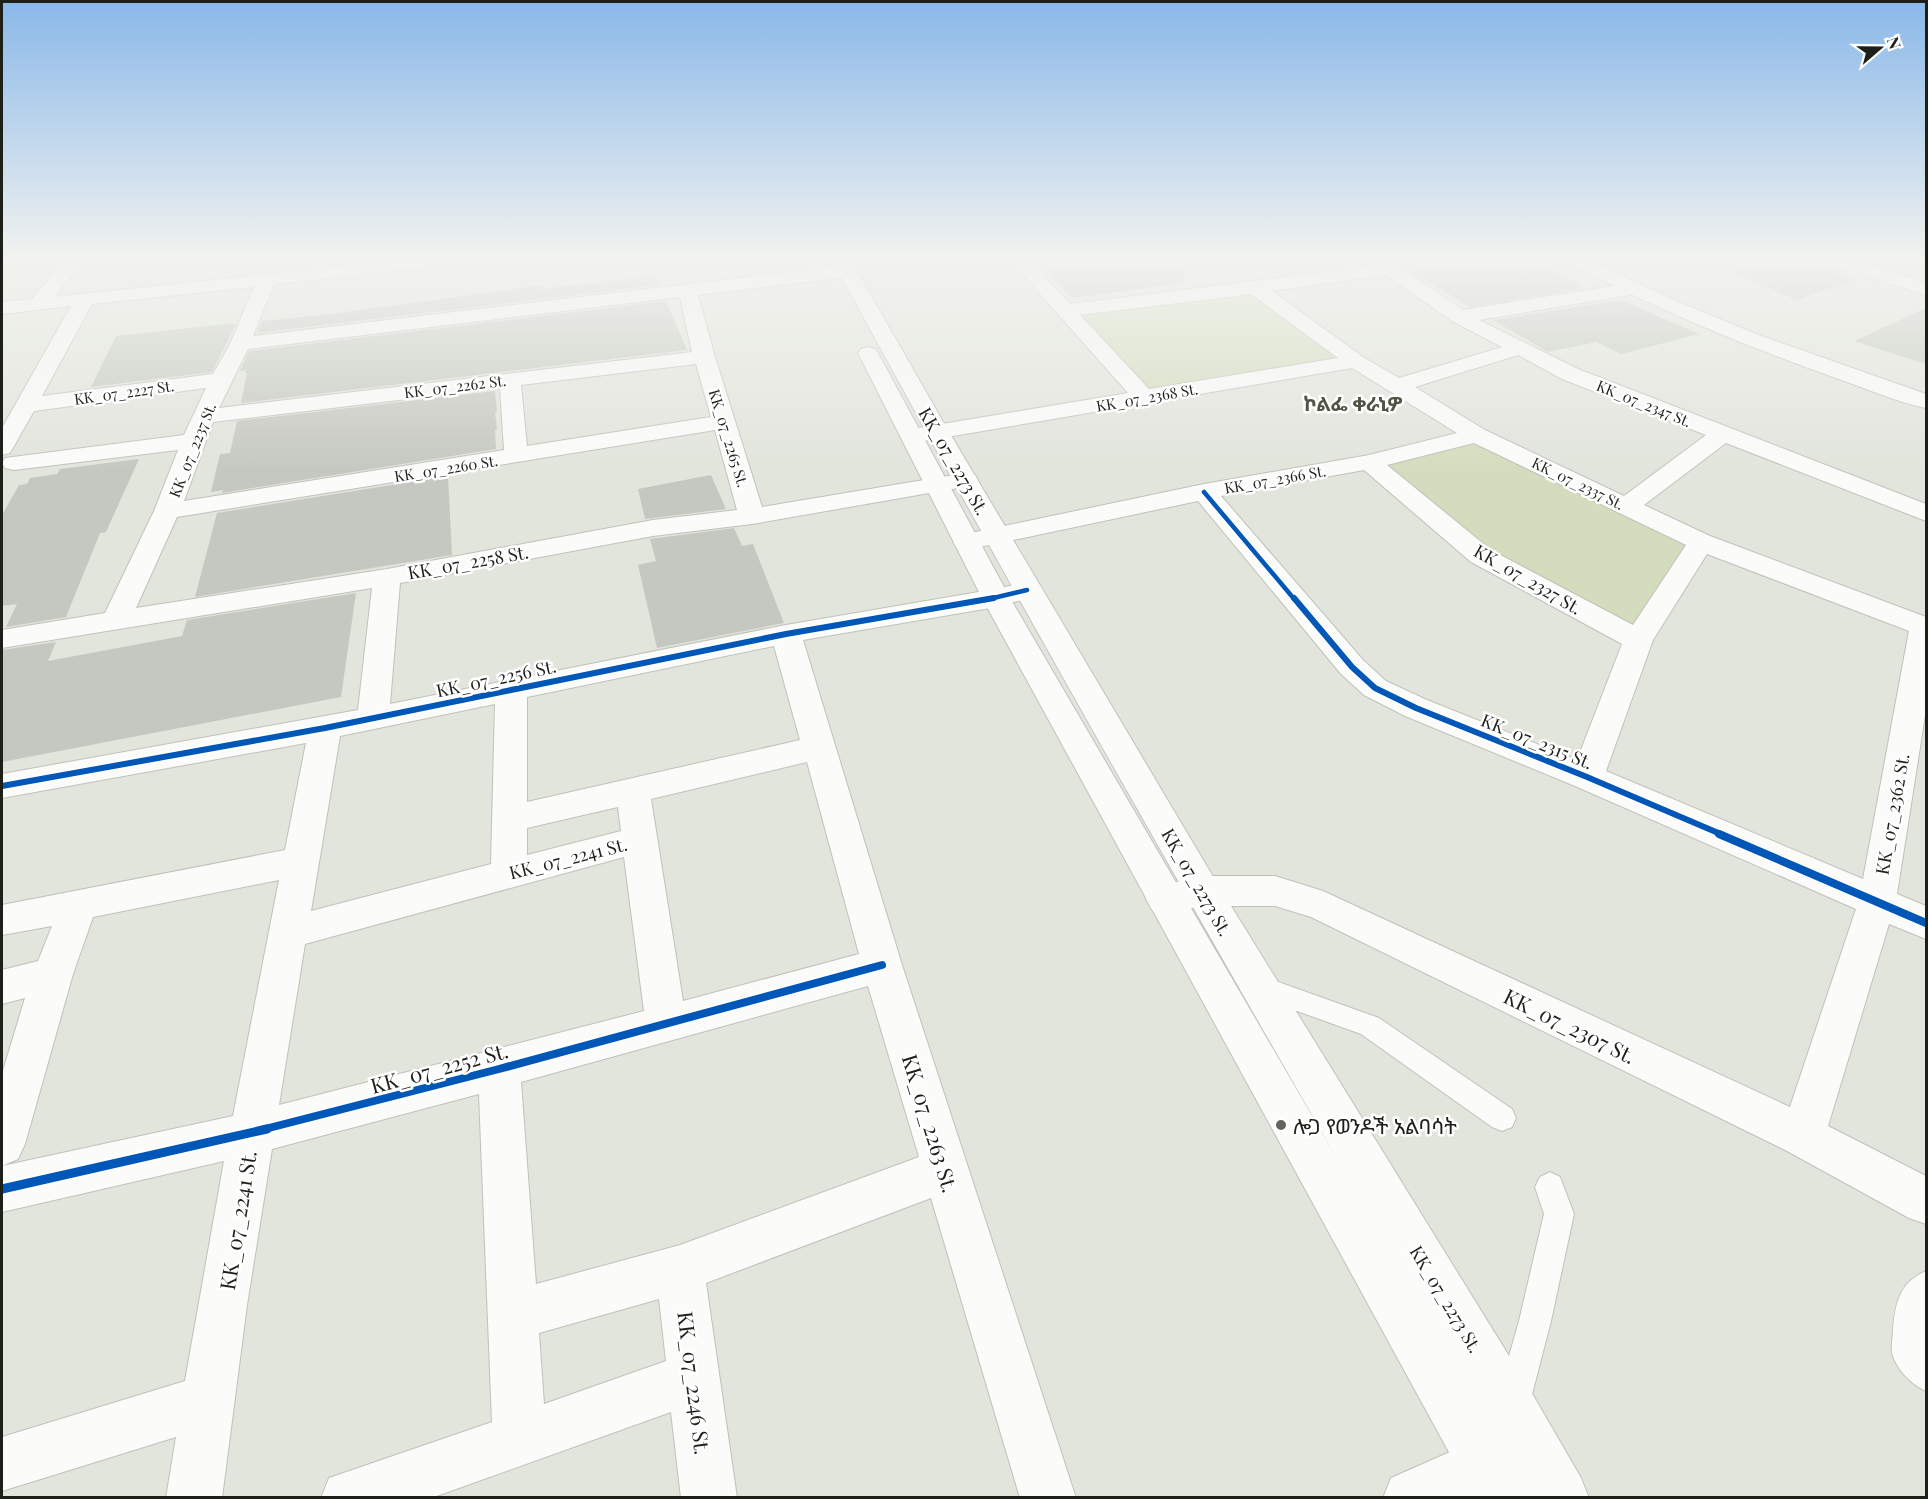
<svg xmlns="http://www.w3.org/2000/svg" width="1928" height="1499" font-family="'Playfair Display','Noto Sans Ethiopic',serif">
	<rect width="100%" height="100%" fill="#e2e5dc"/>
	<path fill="#d3ddbd" d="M1255 288 1356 361 1144 397 1068 310Z
		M1477 435 1701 542 1638 640 1474 557 1369 462Z"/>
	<path fill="#c5c8c0" d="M1038 261H1184L1185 283 1072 298Z
		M1394 261H1470L1483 268 1534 261 1585 288 1470 307Z
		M1705 261H1812L1856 280 1796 300Z
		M655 276 659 285 257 333 262 321 331 314 542 285 543 289Z
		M1621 300 1699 334 1621 354 1596 342 1548 352 1493 320Z
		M666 301 687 350 241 403 247 373H245L246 370 240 371 249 351Z
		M1926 308V364L1854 341Z
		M227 324H236L212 372 91 387 116 336Z
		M495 391 497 412H495L497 430H495L496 449 222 493 223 490 211 492 220 454 230 453 237 421Z
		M139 459 106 532 100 533 66 617 6 627 17 604 2 606V515L19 485 27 484 30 478 57 474 60 469Z
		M711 475 726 509 645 519 638 489Z
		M448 476 452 555 195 597 217 513Z
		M734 528 742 546 753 544 784 623 657 648 638 565 656 561 650 539Z
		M356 593 341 697 2 762V650L56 642 48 661 182 636 187 620Z"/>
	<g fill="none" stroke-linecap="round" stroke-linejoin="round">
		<defs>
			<path id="service" d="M1259 975 1379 1018 1512 1109 1516 1118 1512 1127 1502 1131 1492 1127 1361 1034 1250 994 1246 986 1250 978Z
				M1550 1172 1560 1177 1574 1214 1551 1321 1530 1402 1525 1414 1513 1419 1501 1414 1496 1402 1519 1321 1544 1214 1535 1187 1540 1177Z
				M1926 1271 1925 1346 1926 1348V1391C1912 1385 1896 1369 1892 1353 1891 1346 1893 1336 1893 1329 1895 1303 1900 1282 1926 1271Z"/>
			<path id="minor" d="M64 261H83L54 297 391 261H450L447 265 441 266 274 284 253 336 848 265 855 267 857 271 855 275 848 277 698 295 715 357 762 507 966 473 975 475 978 480 975 485 752 524 653 536 400 583 390 704 786 625 996 589 1027 582 1037 584 1041 590 1037 596 996 607 803 640 902 965 1076 1498H1020L931 1198 706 1283 737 1498H681L671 1412 431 1498H321L329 1478 492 1422 479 1094 272 1149 247 1305 222 1498H166L176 1437 2 1491V1437L185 1381 224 1161 2 1212V1166L233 1116 279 880 93 917 73 974 25 1144 18 1159 2 1166V1074L25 998 2 1004V970L38 961 52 926 2 935V905L285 850 306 743 2 798V774L358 710 372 588 2 648V630L105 613 154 511 178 450 14 470 5 468 2 463 5 458 184 435 206 388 34 411 10 453 2 455V428L71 306 2 314V302L32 299ZM254 287 230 344 213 374 42 396 92 304ZM680 297 692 352 219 408 248 349ZM696 364 711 417 527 446 521 385ZM500 388 504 450 184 501 213 422ZM715 430 737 510 653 520 387 569 136 608 177 517ZM774 646 800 740 527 802V697ZM495 704 491 864 311 911 340 736ZM807 762 859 954 683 1001 651 799ZM618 807 621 831 527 855V828ZM624 857 644 1011 279 1105 305 944ZM868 986 919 1157 680 1245 536 1284 521 1082ZM659 1299 666 1361 544 1404 539 1333Z
				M1011 261H1030L1070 304 1373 266 1369 261H1390L1463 310 1630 283 1637 285 1639 289 1637 293 1630 295 1479 320 1578 369 1926 504V521L1726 443 1644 505 1710 536 1926 617V709L1897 894 1926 906V939L1889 924 1828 1126 1926 1176V1224L1909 1218 1787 1151 1311 917 1275 906H1202L1165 914 1152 910 1146 899 1152 888 1202 876H1275L1323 891 1790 1107 1856 909 1575 786 1405 716 1364 695 1341 674 1198 501 966 550 957 548 953 542 957 536 966 534 1204 484 1369 455 1457 433 1352 368 912 443 904 441 900 436 904 431 912 429 1128 393ZM1386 275 1452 321 1502 347 1399 378 1363 357 1272 291ZM1251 294 1338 358 1149 389 1080 315ZM1518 355 1562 379 1706 435 1624 496 1485 430 1415 387ZM1474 443 1686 545 1633 625 1491 550 1387 465ZM1364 470 1471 562 1622 644 1577 760 1427 700 1386 681 1363 660 1221 496ZM1707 554 1909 631 1863 879 1606 771 1653 640Z
				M1829 261H1856L1926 283V295L1832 265Z
				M1502 1429 1521 1437 1529 1456 1521 1475 1474 1498H1383L1391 1478Z"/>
			<path id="tertiary" d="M1569 261H1592L1669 298 1756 334 1926 394V408C1896 402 1865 388 1836 378 1745 346 1657 309 1572 265Z"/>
			<path id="primary" d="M833 261H851L949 432 1215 880 1530 1390 1581 1478 1589 1498H1474L982 598 858 353 861 349 868 347 875 349 878 353 1010 598 1339 1162C1167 863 997 564 833 261Z"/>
		</defs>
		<use href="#service" stroke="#bfc2bb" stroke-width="2"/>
		<use href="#minor" stroke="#bfc2bb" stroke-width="2"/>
		<use href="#tertiary" stroke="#bfc2bb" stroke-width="2"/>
		<use href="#primary" stroke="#bfc2bb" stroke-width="2"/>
		<use href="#service" fill="#fbfbfa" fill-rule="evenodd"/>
		<use href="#minor" fill="#fbfbfa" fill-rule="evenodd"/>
		<use href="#tertiary" fill="#fbfbfa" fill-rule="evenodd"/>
		<use href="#primary" fill="#fbfbfa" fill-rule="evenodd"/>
		<defs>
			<path id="cycleway-far3" d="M1204 492 1295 600
				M985 600 1027 590"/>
			<path id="cycleway-far2" d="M1294 598 1352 667 1375 688 1416 708 1587 777 1723 835
				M2 786 325 728 786 634 994 598"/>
			<path id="cycleway-far1" d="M1719 834 1926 923
				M261 1130 499 1069 882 965"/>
			<path id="cycleway" d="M2 1189 267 1129"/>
		</defs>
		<use href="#cycleway-far3" stroke="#fff" stroke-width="8"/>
		<use href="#cycleway-far2" stroke="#fff" stroke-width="10"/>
		<use href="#cycleway-far1" stroke="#fff" stroke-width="11"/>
		<use href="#cycleway" stroke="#fff" stroke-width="13"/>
		<use href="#cycleway-far3" stroke="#0057b8" stroke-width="4.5"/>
		<use href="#cycleway-far2" stroke="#0057b8" stroke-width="6"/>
		<use href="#cycleway-far1" stroke="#0057b8" stroke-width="8"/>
		<use href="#cycleway" stroke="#0057b8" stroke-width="9"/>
	</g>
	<linearGradient id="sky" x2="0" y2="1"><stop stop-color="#89b8e9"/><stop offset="0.55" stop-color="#f2f3ef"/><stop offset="1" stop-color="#f2f3ef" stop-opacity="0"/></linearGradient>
	<rect width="1928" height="471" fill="url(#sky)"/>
	<circle fill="#62645d" stroke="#fff" stroke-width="2" cx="1281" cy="1125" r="6"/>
	<g text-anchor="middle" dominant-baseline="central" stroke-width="5" stroke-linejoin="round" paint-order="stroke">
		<g font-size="15" fill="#1d1f19" stroke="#fff">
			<text transform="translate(455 386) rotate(-7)">KK_07_2262 St.</text>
			<text transform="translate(124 392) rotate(-8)">KK_07_2227 St.</text>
			<text transform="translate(1147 397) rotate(-10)">KK_07_2368 St.</text>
			<text transform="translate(1644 403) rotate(22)">KK_07_2347 St.</text>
			<text transform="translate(729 438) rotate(73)">KK_07_2265 St.</text>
			<text transform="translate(192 450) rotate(-68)">KK_07_2237 St.</text>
			<text transform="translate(446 468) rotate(-9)">KK_07_2260 St.</text>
			<text transform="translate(1275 479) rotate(-10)">KK_07_2366 St.</text>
			<text transform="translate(1578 483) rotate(26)">KK_07_2337 St.</text>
		</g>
		<g font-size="18" fill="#1d1f19" stroke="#fff">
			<text transform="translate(954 461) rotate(60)">KK_07_2273 St.</text>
			<text transform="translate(468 562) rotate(-10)">KK_07_2258 St.</text>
			<text transform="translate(1528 579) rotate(30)">KK_07_2327 St.</text>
			<text transform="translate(496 678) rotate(-12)">KK_07_2256 St.</text>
			<text transform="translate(1537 741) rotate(22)">KK_07_2315 St.</text>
			<text transform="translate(1892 814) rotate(-80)">KK_07_2362 St.</text>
			<text transform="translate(568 858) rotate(-14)">KK_07_2241 St.</text>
			<text transform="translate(1197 882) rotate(60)">KK_07_2273 St.</text>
			<text transform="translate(1446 1299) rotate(59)">KK_07_2273 St.</text>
		</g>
		<g font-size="20" font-weight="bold" fill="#4f5445" stroke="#fff">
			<text x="1353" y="402">ኮልፌ ቀራኒዎ</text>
		</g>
		<g font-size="21" fill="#1d1f19" stroke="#fff">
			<text transform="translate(1570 1025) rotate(26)">KK_07_2307 St.</text>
			<text transform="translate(439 1067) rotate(-15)">KK_07_2252 St.</text>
			<text transform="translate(931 1123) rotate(73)">KK_07_2263 St.</text>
			<text transform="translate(237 1220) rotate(-81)">KK_07_2241 St.</text>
			<text transform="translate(695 1383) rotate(83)">KK_07_2246 St.</text>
		</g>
		<g font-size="21" fill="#1d1f19" stroke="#fff" text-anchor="start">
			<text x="1293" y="1125">ሎጋ የወንዶች አልባሳት</text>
		</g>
	</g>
	<rect width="1928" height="1499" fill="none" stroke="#1d1f19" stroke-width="6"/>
	<g transform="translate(1880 48) rotate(70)" stroke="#ffffff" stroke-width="4.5" paint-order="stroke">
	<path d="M0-4.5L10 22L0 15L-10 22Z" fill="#1d1f19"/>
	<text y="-9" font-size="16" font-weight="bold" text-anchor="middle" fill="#1d1f19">N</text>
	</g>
</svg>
